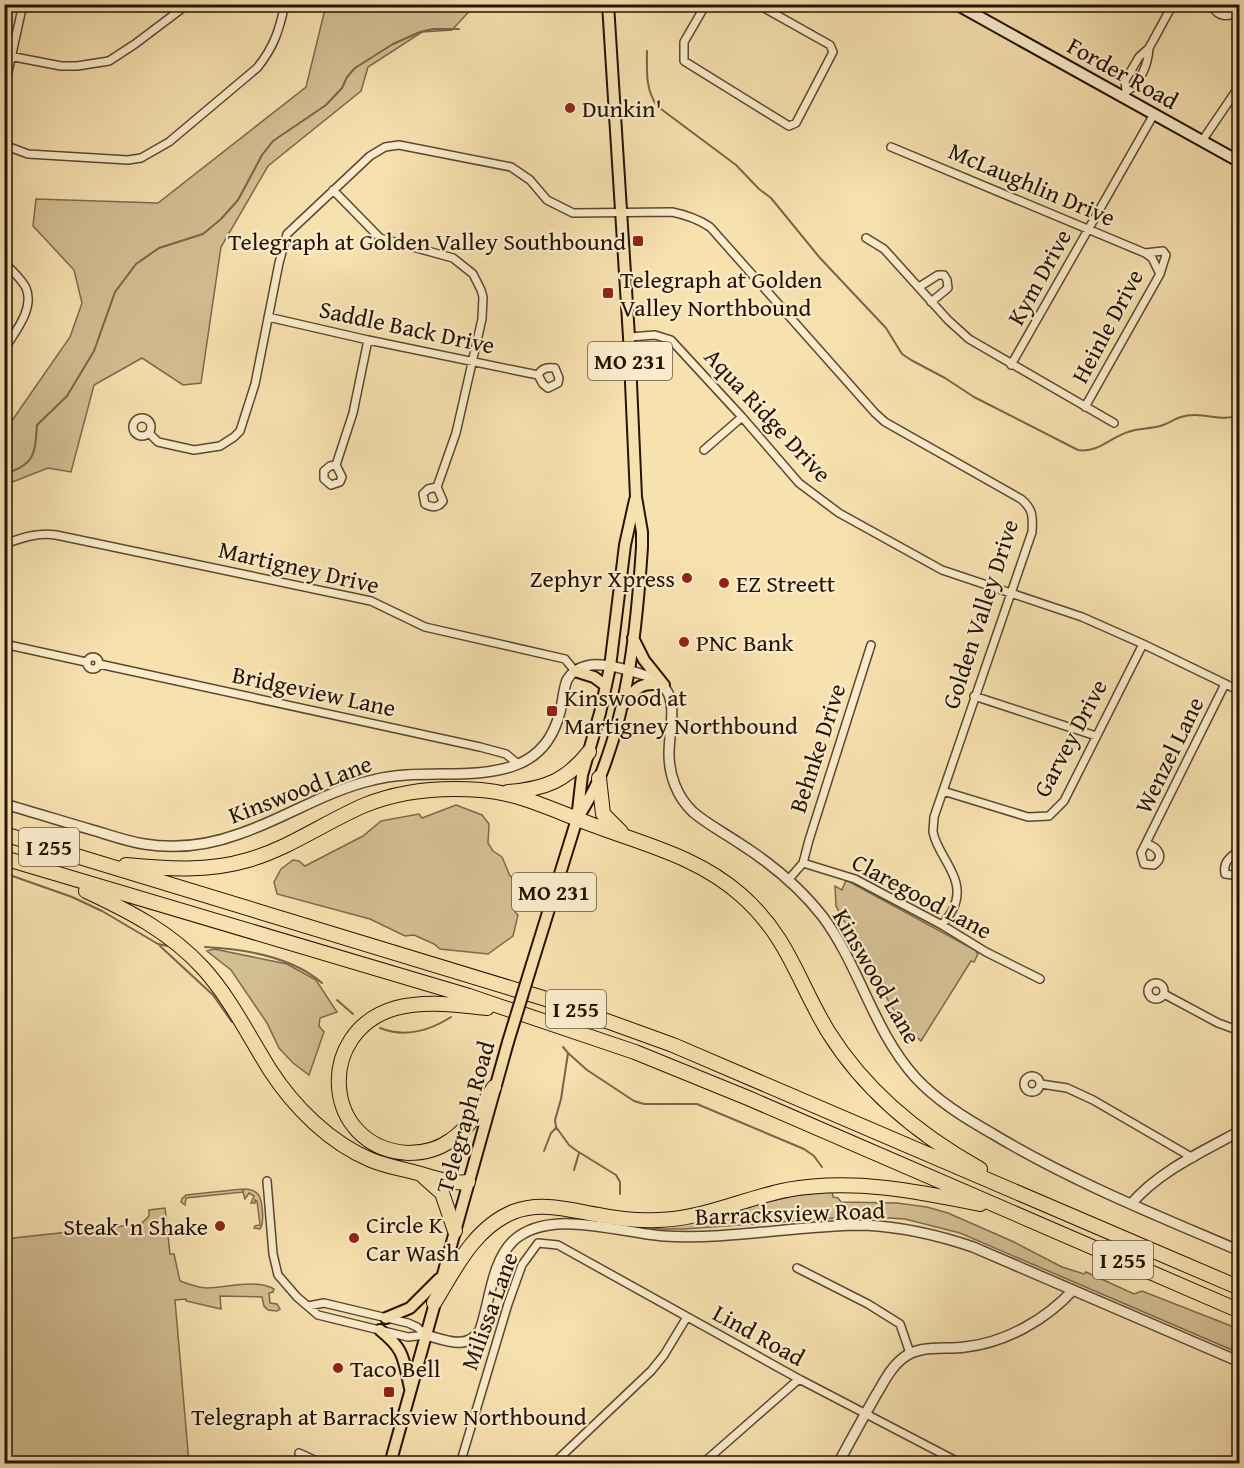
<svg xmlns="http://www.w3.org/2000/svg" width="1244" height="1468" font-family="'Gentium Book Plus',serif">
	<rect width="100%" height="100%" fill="#f7e1af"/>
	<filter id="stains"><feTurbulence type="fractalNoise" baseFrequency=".00333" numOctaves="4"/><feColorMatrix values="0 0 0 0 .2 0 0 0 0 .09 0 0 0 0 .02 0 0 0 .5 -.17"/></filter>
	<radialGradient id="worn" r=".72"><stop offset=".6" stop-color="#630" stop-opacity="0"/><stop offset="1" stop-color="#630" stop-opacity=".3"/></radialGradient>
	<path fill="#d3be92" stroke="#7c694c" stroke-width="1.5" d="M357 4 367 7 385 4 475 5 452 30 422 32 368 67 361 91 268 166 221 247 201 383 183 385 142 358 94 385 71 472 48 468 5 485V424L11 422 70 337 82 303 74 270 33 226 36 199 158 203 306 87 326 5Z
		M456 805 482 815 489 824 488 843 493 851 502 857 510 876 520 882V891L514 894 515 912 518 915 513 936 488 954 440 949 434 944 414 935 405 936 370 919 277 894 274 882 281 869 293 860 299 861 305 866 363 836 381 821 419 814 422 818Z
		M846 880 975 950 978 954 974 962 971 961 921 1041 899 1020 877 980 866 950 842 918 836 906 835 886 842 890Z
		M214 949 287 964 316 980 337 1012 320 1018 319 1026 324 1032 309 1075 293 1063 279 1048 267 1023 231 970 207 951Z
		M242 1189 243 1191 244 1189C249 1189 254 1190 258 1194 262 1199 265 1222 260 1229L254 1228 255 1226 260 1225 257 1201 255 1200V1203H251L254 1196 249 1193 245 1199 243 1192 186 1198 185 1205 181 1202 182 1199 186 1195Z
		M832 1191 833 1197 838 1198 841 1202 897 1203 927 1207 948 1213 1014 1242 1062 1267 1084 1274 1086 1272 1134 1294 1142 1291 1239 1329V1353L960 1233 905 1219 873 1217 836 1218 684 1229H661L630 1225 757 1204 799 1195Z
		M165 1208 170 1254H174L180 1281C189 1284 199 1288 208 1288 228 1287 257 1279 274 1289L273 1292 269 1293 270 1303 277 1304 280 1309 277 1311 268 1310 264 1306 262 1297 220 1296 221 1309 186 1301V1299L175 1300 189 1463H5V1239L141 1224 149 1216V1210Z"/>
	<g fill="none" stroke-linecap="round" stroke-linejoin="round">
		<path stroke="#78654a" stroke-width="2" d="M647 51C647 70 645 89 657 106L736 165 759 189 771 198 820 258 886 328 902 354 911 360 945 378 974 397 1078 450C1099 453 1109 438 1128 432 1138 428 1150 429 1160 426 1168 424 1174 419 1181 417 1202 410 1222 424 1240 414
			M4 474C35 465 35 454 37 425L67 396 94 351 115 292 136 264 159 248 203 234 221 219 238 200 262 155 273 141 326 105 342 88 347 77 355 68 393 44 420 32 433 29H459
			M4 873 72 897 102 911 158 944 168 946
			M160 946 213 995 232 1022
			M205 947C244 949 291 956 322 983
			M337 1000 353 1014
			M380 1028C405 1038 429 1031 451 1017
			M563 1047 568 1053 561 1099 555 1120 556 1127 569 1145 577 1151 616 1175 620 1182V1194
			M568 1053 587 1070 634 1101 644 1104H697L804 1149 814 1156 822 1167
			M544 1151 551 1133 556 1128
			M574 1170 579 1153"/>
		<defs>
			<path id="minor" d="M706 4 684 42V61L789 126 796 123 833 52 830 45 757 4
				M1204 4 1213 6C1217 17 1228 18 1237 11L1236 4
				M4 55 61 66H77L109 61 135 44 188 4
				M4 90 23 4
				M1126 92C1140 83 1148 66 1149 48
				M1123 97 1126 92 1125 81 1139 57 1149 48 1173 4
				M1202 141 1240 85
				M4 145 28 154 128 160 141 158 169 142 257 68C274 47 279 31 285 4
				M891 147 1145 253 1152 258 1160 274 1085 407
				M333 190 380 238 453 258 473 274 481 290 483 297 482 319 456 433 437 487 443 501C438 508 433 508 425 504L423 494 428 489 437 487
				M866 238 884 249 948 320 969 339 1114 423
				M1145 253 1163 251 1166 255 1160 274
				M4 262C11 270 22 279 26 288 35 309 14 333 4 350
				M919 287 938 275H944L947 280 948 288 931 302
				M268 317 368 340 538 375 543 384 548 388 558 383 559 378 555 368C547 367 542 368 538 375
				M629 337 655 335 671 340 742 417 799 483 839 513 942 570 1082 617 1143 644 1240 691
				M1011 365 1154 114
				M133 427a9 9 0 1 1 18 0a9 9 0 1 1-18 0Z
				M149 433 158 442 194 450 220 446 234 437 240 431 255 384 279 263 287 234 370 156 385 147 399 145 511 167 530 180 547 200 573 213 672 212C687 215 698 219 710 227L875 413 885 422 1021 499C1033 509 1033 516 1032 532L934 817C934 822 933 827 933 832 938 858 968 879 953 909 950 915 946 920 942 925
				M704 450 742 417
				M336 465 330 466 324 471V479L331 485 340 482 342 477 336 465 353 413 368 340
				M1239 498H1240
				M4 544C22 538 38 532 56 535L371 601 425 627 565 659 575 671
				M4 644 86 662
				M87 663a6 6 0 1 1 12 0a6 6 0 1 1-12 0Z
				M99 664 480 747 506 754 518 764
				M974 696 1096 736
				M943 791 1028 817 1049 816 1064 801 1143 644
				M1147 844C1158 847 1165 857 1154 865L1144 864 1141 853 1225 684
				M1240 849V866
				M1238 851C1229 858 1223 862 1225 874L1240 876
				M803 863 855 879 942 925 986 952 1040 979
				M789 879 803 863 809 840 871 645
				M1148 991a8 8 0 1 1 16 0a8 8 0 1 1-16 0Z
				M1164 994 1218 1023 1240 1031
				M1024 1084a8 8 0 1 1 16 0a8 8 0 1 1-16 0Z
				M1041 1084 1067 1088 1093 1100 1193 1158
				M267 1181 273 1254 278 1275 297 1297 318 1315 408 1337 426 1335
				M797 1268 868 1304 900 1324 910 1353
				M308 1306 324 1303 408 1323 417 1327 426 1335
				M299 1453 323 1464
				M460 1464 508 1304 522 1265 538 1243 558 1245 799 1379 962 1464
				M553 1464 651 1371 664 1355 687 1317
				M702 1464 799 1379"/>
			<path id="tertiary" d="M4 804C33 812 61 821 89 829 107 834 125 841 144 844 175 849 209 845 239 834 284 819 325 791 373 780 419 768 474 781 516 765 540 756 554 736 560 712 563 702 563 690 567 680 571 673 578 668 586 666 603 662 625 669 641 674 685 686 669 720 669 754 669 775 677 797 693 812 707 824 724 833 739 843 772 864 799 886 823 917 860 967 873 1030 915 1077 937 1101 965 1118 993 1134 1071 1181 1156 1215 1240 1251
				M1131 1204C1159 1171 1202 1152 1240 1131
				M426 1335C445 1340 467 1351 480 1330 490 1302 491 1263 513 1241 549 1207 620 1233 664 1236 730 1240 798 1225 865 1225 902 1227 938 1235 973 1247L1240 1362
				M838 1464C850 1441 863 1418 876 1395 884 1382 891 1367 903 1358 920 1344 945 1350 965 1347 1005 1343 1047 1319 1073 1290"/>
			<path id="secondary" d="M956 4 1240 162"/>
			<path id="primary" d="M633 638 644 660 664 685
				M575 671 594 677 606 686
				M622 706C636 688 640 681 664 685
				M577 819C585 806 593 793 599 779 629 707 637 623 642 547V532L636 497 629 337 608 4
				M532 964 577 819 582 775 600 713 610 667 625 545 635 500
				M386 1318 410 1308 439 1279
				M380 1330C405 1350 403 1358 410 1388
				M390 1464 508 1042"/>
			<path id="motorway" d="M599 778 603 814 621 832
				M508 792C545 789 566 781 589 752
				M4 834 543 998 673 1045 1240 1288
				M4 858 469 996 635 1052 748 1098 1240 1311
				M126 865C167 869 208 872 248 860 290 848 325 822 365 805 402 790 442 787 481 790 521 793 557 812 593 825 646 845 698 857 741 895 789 937 798 983 829 1033 866 1092 919 1135 980 1169
				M86 891C129 911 170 932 203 968 231 999 248 1035 270 1070 294 1107 330 1143 371 1160 383 1165 397 1168 410 1171 427 1175 450 1185 468 1182
				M487 1008C457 1005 426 1000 396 1008 314 1031 322 1148 408 1153 423 1153 439 1149 451 1140 470 1127 482 1106 494 1087
				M424 1177 442 1193 455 1231
				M434 1303C455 1269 474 1228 513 1212 541 1201 570 1210 599 1215 618 1219 638 1221 658 1220 702 1219 743 1199 786 1190 852 1178 916 1191 980 1204"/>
		</defs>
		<use href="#minor" stroke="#5a4731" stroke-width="10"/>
		<use href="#tertiary" stroke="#5a4731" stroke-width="12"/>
		<use href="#secondary" stroke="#251407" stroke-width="14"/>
		<use href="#primary" stroke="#251407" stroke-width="14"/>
		<use href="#motorway" stroke="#251407" stroke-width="16"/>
		<use href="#minor" stroke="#faeccb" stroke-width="7"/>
		<use href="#tertiary" stroke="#faeccb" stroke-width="9"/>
		<use href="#secondary" stroke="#faeccb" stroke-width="10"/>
		<use href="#primary" stroke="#f7e1af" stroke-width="10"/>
		<use href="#motorway" stroke="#f7e1af" stroke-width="14"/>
		<defs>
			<path id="primary-bridge" d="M508 1042 532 964"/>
		</defs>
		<use href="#primary-bridge" stroke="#251407" stroke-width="14" stroke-linecap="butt"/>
		<use href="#primary-bridge" stroke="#f7e1af" stroke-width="10"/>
	</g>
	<g fill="#8f2418" stroke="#faeccb" stroke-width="2">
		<circle cx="570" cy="108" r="6"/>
		<rect x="632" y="235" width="12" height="12" rx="3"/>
		<rect x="602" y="287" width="12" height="12" rx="3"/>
		<circle cx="687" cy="578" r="6"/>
		<circle cx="724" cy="583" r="6"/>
		<circle cx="684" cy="642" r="6"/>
		<rect x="546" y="705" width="12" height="12" rx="3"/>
		<circle cx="220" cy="1226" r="6"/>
		<circle cx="354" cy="1238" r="6"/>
		<circle cx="338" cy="1368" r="6"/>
		<rect x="383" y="1386" width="12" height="12" rx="3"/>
	</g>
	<g text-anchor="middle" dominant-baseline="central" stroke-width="4.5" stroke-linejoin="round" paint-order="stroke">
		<g fill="#faeccb" stroke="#655542" stroke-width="1.5">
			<rect x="588" y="342" width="84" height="38" rx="4.5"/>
			<rect x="19" y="828" width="60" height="38" rx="4.5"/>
			<rect x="512" y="873" width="84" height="38" rx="4.5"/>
			<rect x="546" y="990" width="60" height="38" rx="4.5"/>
			<rect x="1093" y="1241" width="60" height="38" rx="4.5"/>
		</g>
		<g font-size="22" font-weight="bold" fill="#251407">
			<text x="630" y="361">MO 231</text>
			<text x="49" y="847">I 255</text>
			<text x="554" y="892">MO 231</text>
			<text x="576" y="1009">I 255</text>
			<text x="1123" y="1260">I 255</text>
		</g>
		<g font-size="24" fill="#251407" stroke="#faeccb">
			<text transform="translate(1123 73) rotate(29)">Forder Road</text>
			<text transform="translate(1032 184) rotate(23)">McLaughlin Drive</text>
			<text transform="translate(1039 277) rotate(-61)">Kym Drive</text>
			<text transform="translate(1107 326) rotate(-62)">Heinle Drive</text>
			<text transform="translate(407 327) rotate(12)">Saddle Back Drive</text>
			<text transform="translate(768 415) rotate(47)">Aqua Ridge Drive</text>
			<text transform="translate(299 567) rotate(13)">Martigney Drive</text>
			<text transform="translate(980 614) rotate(-72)">Golden Valley Drive</text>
			<text transform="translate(314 691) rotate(12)">Bridgeview Lane</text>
			<text transform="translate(1070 738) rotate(-62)">Garvey Drive</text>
			<text transform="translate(817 748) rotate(-72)">Behnke Drive</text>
			<text transform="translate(1169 755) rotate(-64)">Wenzel Lane</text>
			<text transform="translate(300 789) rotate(-21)">Kinswood Lane</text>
			<text transform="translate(922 896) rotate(28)">Claregood Lane</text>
			<text transform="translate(877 976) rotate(60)">Kinswood Lane</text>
			<text transform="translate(465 1117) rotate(-74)">Telegraph Road</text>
			<text transform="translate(790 1213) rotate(-2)">Barracksview Road</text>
			<text transform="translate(489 1311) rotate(-70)">Milissa Lane</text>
			<text transform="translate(759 1335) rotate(29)">Lind Road</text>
		</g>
		<g font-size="24" fill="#251407" stroke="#faeccb" text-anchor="start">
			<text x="582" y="108">Dunkin'</text>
			<text x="626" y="241" text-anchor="end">Telegraph at Golden Valley Southbound</text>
			<text x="620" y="279">Telegraph at Golden<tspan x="620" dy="28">Valley Northbound</tspan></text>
			<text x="675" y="578" text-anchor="end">Zephyr Xpress</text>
			<text x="736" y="583">EZ Streett</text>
			<text x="696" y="642">PNC Bank</text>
			<text x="564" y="697">Kinswood at<tspan x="564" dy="28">Martigney Northbound</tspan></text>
			<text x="366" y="1224">Circle K<tspan x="366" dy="28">Car Wash</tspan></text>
			<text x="208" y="1226" text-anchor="end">Steak 'n Shake</text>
			<text x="350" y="1368">Taco Bell</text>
			<text x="389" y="1416" text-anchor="middle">Telegraph at Barracksview Northbound</text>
		</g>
	</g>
	<rect width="1244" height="1468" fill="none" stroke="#f7e1af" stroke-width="24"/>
	<rect x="6" y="6" width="1232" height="1456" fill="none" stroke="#251407" stroke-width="3"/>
	<rect x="12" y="12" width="1220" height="1444" fill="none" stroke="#251407" stroke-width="1.5"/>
	<rect width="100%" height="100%" filter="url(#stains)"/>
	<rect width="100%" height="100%" fill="url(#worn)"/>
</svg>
